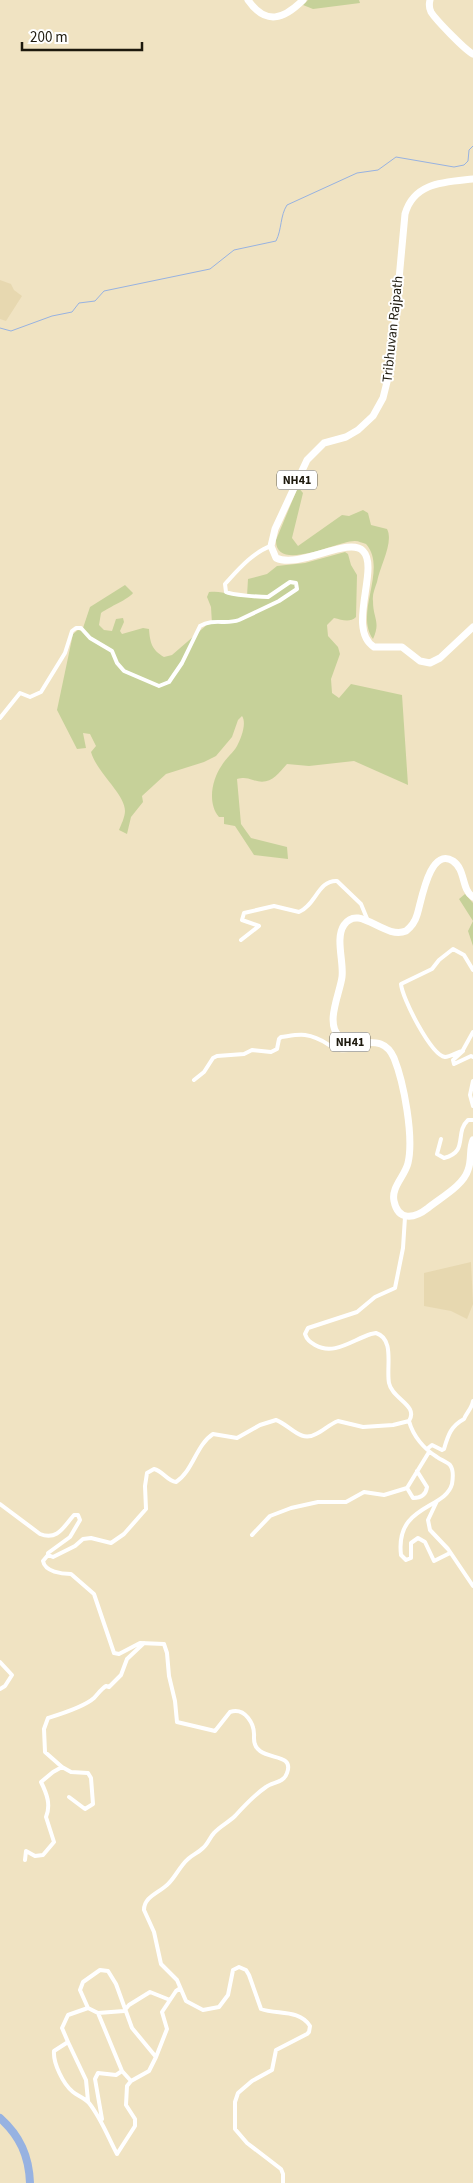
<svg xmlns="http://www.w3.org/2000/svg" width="473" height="2183" font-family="'Source Sans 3',sans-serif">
	<rect width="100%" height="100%" fill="#f0e3c2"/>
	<path fill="#e7d8b0" d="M0 280 11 284 14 290 22 296 6 321 0 319Z
		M471 1262 473 1304 467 1319 451 1311 424 1306V1273Z"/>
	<path fill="#c6d199" d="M308 0H359L360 3 313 9 303 5Z
		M298 487 303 493 292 538 298 546 342 515 349 516 363 510 368 513 371 525 387 529C394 542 380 566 377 582 375 588 372 595 373 601 373 619 381 621 373 639 354 613 388 569 366 544 362 543 359 541 355 541 340 540 275 574 276 540Z
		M345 552 348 554 351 565 357 575 356 617C350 623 342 620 334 618L327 625 328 636 338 647 340 654 331 679 332 693 339 698 351 684 402 695 408 785 354 761 309 766 287 764C277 775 270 786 253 780 247 778 244 777 237 779L241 824 251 838 287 847 288 859 254 855 235 826 224 824V817H219C207 803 212 779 222 765 226 758 233 753 237 746 241 739 247 723 242 716L238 720 232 737 216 756 204 762 166 774 142 796 143 802 131 817 127 834 119 830C121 825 125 817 125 811 125 794 97 773 91 752L96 746 90 734 83 733 86 748 77 749 57 710 73 634 78 630 82 631 90 607 125 585 133 593C129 599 109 607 101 613L99 625 104 630 112 631 116 619 123 618 124 622 120 631 122 634 143 628 149 629C150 643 152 650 164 657L172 655 209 623 212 624 211 607 207 597 209 592C224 590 232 597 247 596L248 579 267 574 277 566 305 563Z
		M465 894 473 903V946L468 931 473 921 459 899Z"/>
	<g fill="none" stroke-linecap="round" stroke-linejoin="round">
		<path stroke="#97b2e1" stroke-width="1" d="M0 328 11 331 52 316 72 312 79 303 95 301 104 291 210 269 234 250 276 241C282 229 280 216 287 205L357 173 378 170 396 157 454 167 464 165 468 161 469 150 473 146"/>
		<path stroke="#97b2e1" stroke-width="8" d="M0 2118C20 2136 29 2156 30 2183"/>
		<path stroke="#fff" stroke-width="4" d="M0 718 20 693 30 697 41 692 65 653 72 631 76 628H81L90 638 112 651 117 663 124 671 159 686 169 682 182 663 200 626C213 618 226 625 239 620L279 601 297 589 296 583 290 582 268 597C261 597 231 595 226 592L225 584C237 571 253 552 271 546
			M241 940 259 926 242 920 244 913 274 906 299 912C316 905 318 880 337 881L361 904 368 921
			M463 1050 473 1032
			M463 1051C458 1051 451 1057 445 1057 431 1055 402 998 401 984L432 969 439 960 453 949 464 955 473 970
			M463 1051 453 1060 454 1064 471 1056 473 1057
			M194 1080 204 1072 213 1058 217 1056 244 1054 252 1050 271 1052 277 1049 279 1039 281 1037C289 1036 298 1034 305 1035 334 1039 329 1060 365 1045
			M473 1081 470 1095 473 1106
			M441 1139 437 1154 444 1158C469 1152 454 1133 468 1120H473
			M409 1421C413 1436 424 1449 437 1457 441 1460 447 1462 450 1465 454 1470 453 1478 452 1484 445 1510 395 1504 401 1555L406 1560 411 1558V1543L418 1538 425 1542 434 1561 450 1553
			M427 1449 432 1445 442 1450 444 1449C448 1435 451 1426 464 1419 467 1412 472 1408 473 1401
			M407 1488 413 1498C421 1498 426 1495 427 1487L417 1471
			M437 1501 428 1520 430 1530 448 1549 473 1586
			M0 1504 40 1534C58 1541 64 1526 74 1515H78L80 1520 70 1537 48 1553V1555L53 1557 75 1546 83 1539 91 1538 111 1543 124 1534 146 1509 145 1486 147 1473 154 1469C163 1471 167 1481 176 1482 193 1471 196 1445 213 1434L237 1438 260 1425 276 1420C290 1425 300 1443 316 1434 324 1430 330 1424 338 1421L363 1427 393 1425 409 1421C419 1405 392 1399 389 1383 386 1367 395 1339 376 1333L371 1334C352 1340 334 1356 315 1345 310 1342 307 1340 305 1334L308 1328 357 1312 375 1297 395 1288 403 1248 405 1217
			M252 1535 270 1516 291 1508 318 1502H346L364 1492 384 1495 407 1488 429 1452
			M48 1555 43 1561C45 1572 62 1574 71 1574L94 1594 114 1653 119 1654 140 1643 164 1644 167 1653 169 1676 175 1701 177 1722 215 1731 230 1712C245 1707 255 1724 254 1737 253 1765 296 1749 287 1773 284 1783 272 1782 266 1787 254 1795 244 1806 235 1816 229 1822 220 1826 214 1833 210 1837 208 1844 203 1848 198 1853 192 1855 188 1859 180 1866 176 1876 169 1883 160 1893 144 1896 144 1910L154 1932 161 1964 177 1980 186 2001 203 2010 219 2007 228 1995 233 1970 239 1967 246 1970 249 1975 261 2009C277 2015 299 2009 310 2026L309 2032 307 2034 276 2050 272 2070 252 2081 238 2093 235 2102V2129L247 2143 281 2169 283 2174V2183
			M0 1662 12 1675 5 1686 0 1689
			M69 1797 85 1809 93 1804 91 1778 88 1773 71 1772 62 1767 45 1752 44 1729 48 1718C61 1714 84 1707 94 1698 98 1694 101 1689 106 1686L109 1687 121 1675 127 1659 144 1643
			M25 1860 26 1851 35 1856 43 1855 54 1842 46 1817C51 1805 47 1794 41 1782L53 1772 62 1767
			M88 2008 80 1990 83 1982 100 1970 108 1971 116 1984 132 2028 156 2057
			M98 2013 122 2071
			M68 2042 86 2080 88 2101
			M102 2119 95 2079 98 2073 116 2075 122 2071 131 2081
			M117 2154C108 2137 101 2118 89 2103 85 2098 78 2096 73 2092 63 2084 53 2063 54 2051L68 2042 62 2028 68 2015 88 2008 98 2013 124 2011 129 2005 150 1992 170 2000
			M117 2154 135 2126V2119L126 2105 127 2086 131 2081 149 2071 156 2057 167 2029 162 2012 176 1991 179 1989"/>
		<path stroke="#fff" stroke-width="7" d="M248 0C266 26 284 19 303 0
			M430 0C429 4 429 8 431 12 436 20 465 50 473 54
			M473 179C445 182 414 182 405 214L391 366 383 398 373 416 358 430 346 437 324 443 307 460 275 529 271 546 276 558C300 569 349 536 363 551 380 568 346 629 374 647H402L420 661 430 663 440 658 473 627
			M473 897C461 889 466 870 453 861 429 846 421 904 417 915 415 922 411 927 406 931 384 940 359 903 344 925 335 938 344 962 342 977 340 993 325 1023 339 1036 357 1053 381 1029 394 1058 404 1083 414 1137 408 1163 405 1176 391 1187 394 1201 398 1221 414 1219 428 1208 440 1198 463 1186 468 1170 472 1160 469 1149 473 1140"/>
	</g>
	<g text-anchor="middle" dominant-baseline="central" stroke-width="4" stroke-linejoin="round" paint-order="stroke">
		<g fill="#fff" stroke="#615e56" stroke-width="1">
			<rect x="277" y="470.5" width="40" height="19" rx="4"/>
			<rect x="330" y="1032.5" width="40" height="19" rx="4"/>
		</g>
		<g font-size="12" font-weight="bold" fill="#1d190d">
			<text x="297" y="480">NH41</text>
			<text x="350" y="1042">NH41</text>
		</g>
		<g font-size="14" fill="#1d190d" stroke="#fff">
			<text transform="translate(393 329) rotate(-84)">Tribhuvan Rajpath</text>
		</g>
	</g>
	<path d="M22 42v8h120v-8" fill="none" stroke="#1d190d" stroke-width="2.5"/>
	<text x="30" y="42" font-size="15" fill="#1d190d" stroke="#ffffff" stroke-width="4" paint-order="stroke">200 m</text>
</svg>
